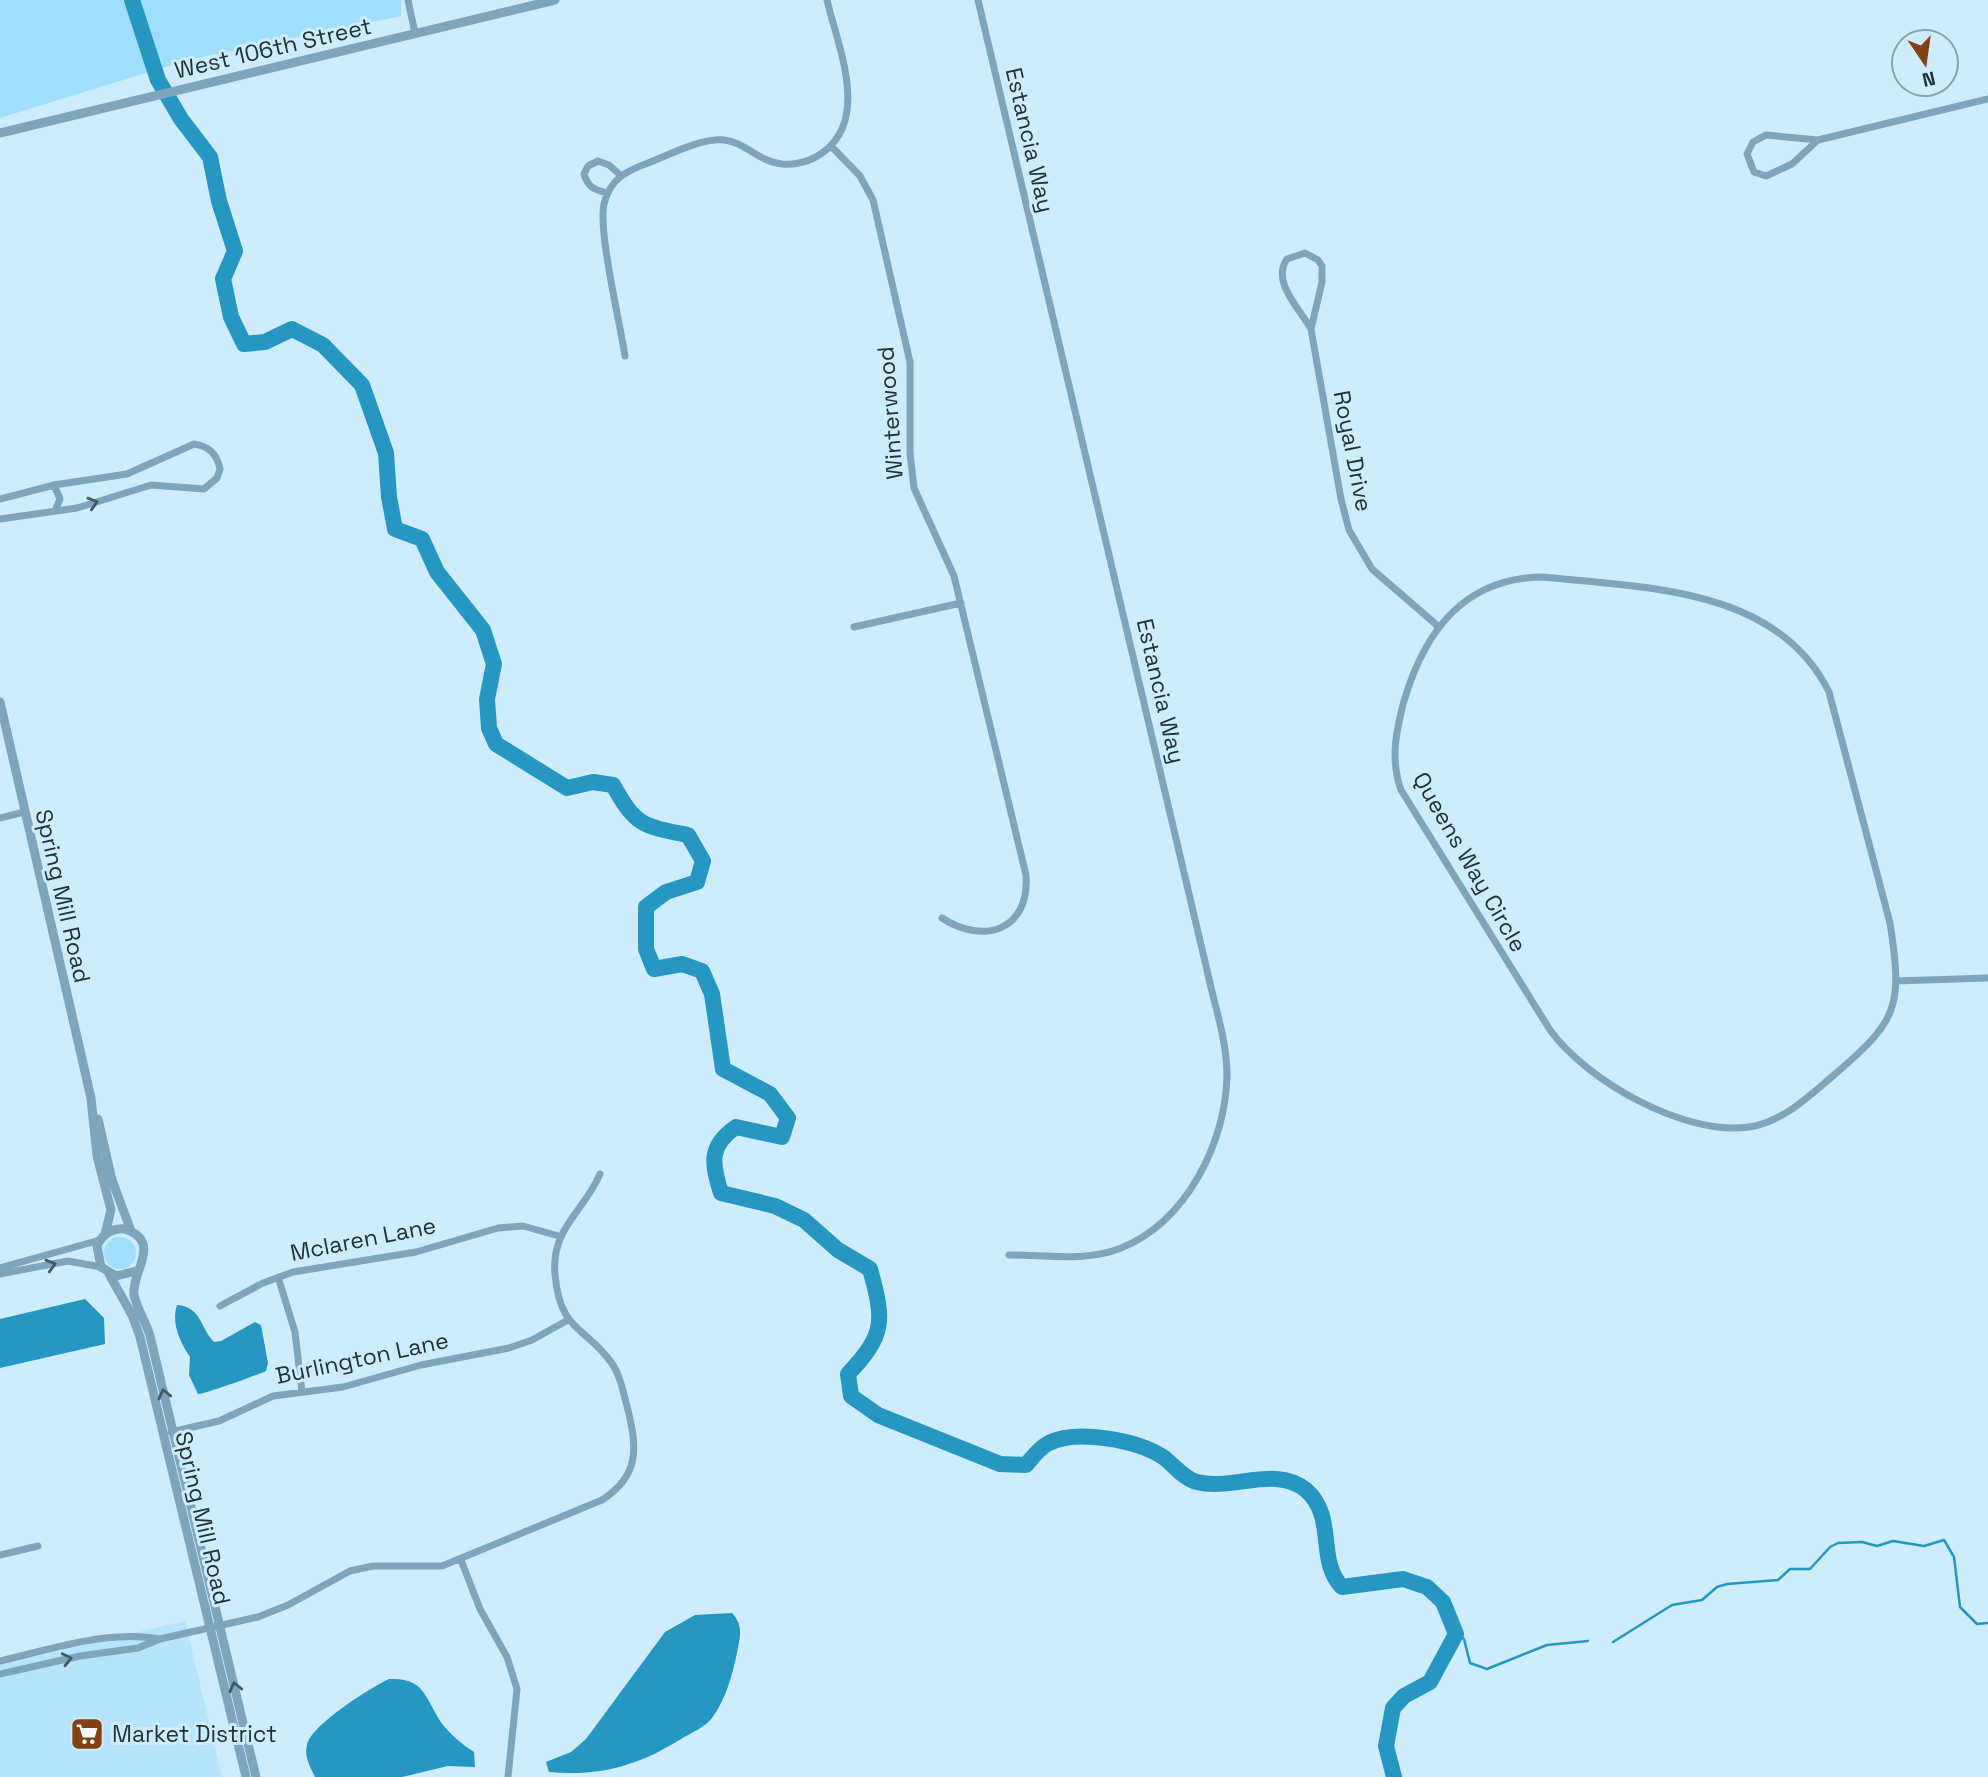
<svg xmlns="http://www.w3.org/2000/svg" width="1988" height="1777" font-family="'Space Grotesk',sans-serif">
	<rect width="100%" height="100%" fill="#ceedfc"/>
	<path fill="#b5e4fc" d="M185 1621 222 1777H0V1665Z"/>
	<path fill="#9fdefd" d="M0 0H401V16L188 60 0 118Z
		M104 1253a16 16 0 1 1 32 0a16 16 0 1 1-32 0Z"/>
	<path fill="#2696c2" d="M85 1299 104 1318 105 1344 0 1368V1319Z
		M177 1305C202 1307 200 1328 214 1342L221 1341 255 1322 261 1325 268 1363 266 1371C258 1375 202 1395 198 1394L189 1375 190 1357C180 1342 171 1323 177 1305Z
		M732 1613C744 1626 740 1637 737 1653 732 1676 726 1699 712 1718 705 1727 691 1733 681 1739 640 1765 599 1777 549 1772L546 1762 571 1752 586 1739 665 1632 695 1615Z
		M389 1679C427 1677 425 1701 444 1726 453 1737 463 1745 474 1752L475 1767 448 1766 402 1777H315C310 1766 304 1757 307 1745 311 1725 370 1688 389 1679Z"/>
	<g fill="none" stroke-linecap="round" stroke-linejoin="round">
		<path stroke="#2696c2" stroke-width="2.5" d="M1454 1630 1464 1639 1470 1663 1487 1669 1547 1645 1588 1641
			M1613 1642 1672 1605 1702 1600 1717 1587 1727 1584 1778 1580 1790 1569H1810L1830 1547 1838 1543 1862 1542 1877 1546 1893 1541 1924 1546 1944 1540 1954 1557 1960 1607 1977 1624 1988 1623"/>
		<path stroke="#2696c2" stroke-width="16" d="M132 0 158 80 181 119 210 157 219 201 235 251 223 279 231 317 244 344 265 342 292 329 323 345 362 385 386 453 389 497 395 529 422 539 437 572 483 630 494 664 487 699 489 728 496 744 567 788 593 782 613 785C636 826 642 826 688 835L703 861 697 882 666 892 646 907V949L654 969 682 964 702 971 712 994 723 1069 770 1094 788 1118 782 1137 736 1127C708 1146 712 1164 721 1193L775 1206 804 1220 838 1250 870 1269C884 1320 886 1334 848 1374L851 1396 878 1415 1000 1464 1026 1465C1032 1458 1040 1447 1049 1443 1077 1429 1137 1440 1163 1457 1173 1464 1184 1479 1197 1482 1232 1491 1276 1465 1306 1490 1337 1517 1316 1560 1342 1587L1403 1579 1427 1587 1443 1602 1456 1634 1430 1682 1404 1696 1393 1708 1386 1746 1394 1777"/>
		<path stroke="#7ea5b9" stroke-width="7" d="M408 0 415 33
			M978 0 1207 970C1214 1004 1227 1040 1227 1075 1226 1143 1186 1222 1121 1248 1087 1262 1045 1255 1009 1255
			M1766 135 1818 140 1792 164 1766 176 1754 172 1747 154 1753 142Z
			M1818 140 1988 99
			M831 146 860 176 873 200 910 362V453L914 488 954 576 1026 875C1030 931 983 945 942 918
			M608 193C595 190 588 188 584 174L588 166 598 161 609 165 619 174
			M1305 253 1318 260 1322 266V282L1311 329C1300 309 1271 282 1287 259Z
			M1311 329 1341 499 1349 530 1372 569 1439 627
			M625 356C620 323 598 231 604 204 610 179 626 171 648 163 669 155 700 138 724 140 745 142 759 162 782 164 798 165 814 160 826 150 869 115 837 44 827 0
			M54 485 60 499 55 511
			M0 499 54 485 127 474 194 444C209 446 217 454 220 469L217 478 204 489 151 485 77 508 0 519
			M1544 577C1646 588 1777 587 1829 692L1890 923C1903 1008 1898 1020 1834 1075 1809 1096 1783 1122 1749 1127 1684 1136 1587 1081 1550 1030L1401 790C1390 759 1396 732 1404 701 1425 630 1465 577 1544 577Z
			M854 627 961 603
			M0 818 24 812
			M1896 981 1988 978
			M0 1268 100 1240
			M0 1274 68 1261 101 1267
			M278 1277 295 1332 302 1392
			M220 1306 263 1283 293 1272 416 1252 498 1228 523 1226 559 1236
			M171 1432 219 1421 273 1396 343 1387 421 1365 509 1348 532 1340 568 1320
			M0 1555 38 1546
			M461 1560 480 1609 507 1657 517 1689 508 1777
			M0 1661C49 1650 109 1629 160 1639
			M0 1674 80 1656 138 1648 160 1639 258 1617 288 1605 350 1571 373 1566H442L602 1500C641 1475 637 1446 627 1406 623 1392 621 1377 613 1365 587 1326 560 1334 555 1274 551 1228 584 1212 600 1174"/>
		<path stroke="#7ea5b9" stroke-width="9" d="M0 133 555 0
			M0 702 91 1098 97 1156 111 1210 105 1234
			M98 1119 112 1180 131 1231
			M136 1271 116 1276 101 1267 97 1246C100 1239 104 1234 111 1231 118 1228 126 1228 132 1232 159 1246 131 1274 134 1295 137 1309 146 1322 150 1336L256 1777
			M109 1274 132 1315 140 1337 246 1777"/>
	</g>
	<defs><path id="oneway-chevron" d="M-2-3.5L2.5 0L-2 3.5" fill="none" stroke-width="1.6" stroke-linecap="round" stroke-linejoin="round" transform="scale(1.75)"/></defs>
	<g stroke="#425a66">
		<use href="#oneway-chevron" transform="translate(93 503) rotate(-17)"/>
		<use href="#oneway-chevron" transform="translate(51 1265) rotate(-16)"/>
		<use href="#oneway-chevron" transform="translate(164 1394) rotate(-104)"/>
		<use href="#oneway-chevron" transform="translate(67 1659) rotate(-13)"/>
		<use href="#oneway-chevron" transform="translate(235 1687) rotate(-103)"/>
	</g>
	<defs>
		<symbol id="supermarket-square" viewBox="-11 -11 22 22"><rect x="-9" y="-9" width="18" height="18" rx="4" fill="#834012" stroke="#ceedfc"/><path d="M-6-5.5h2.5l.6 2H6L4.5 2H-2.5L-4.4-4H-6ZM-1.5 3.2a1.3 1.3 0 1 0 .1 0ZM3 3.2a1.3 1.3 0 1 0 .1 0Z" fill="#fff"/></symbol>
	</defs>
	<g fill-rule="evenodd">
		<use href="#supermarket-square" x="68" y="1715" width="38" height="38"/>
	</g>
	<g text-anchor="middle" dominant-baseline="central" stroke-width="6" stroke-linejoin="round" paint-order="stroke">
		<g font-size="23" fill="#223139" stroke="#ceedfc">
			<text transform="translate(273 48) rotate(-13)">West 106th Street</text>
			<text transform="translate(1030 140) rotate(77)">Estancia Way</text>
			<text transform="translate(890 413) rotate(-94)">Winterwood</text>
			<text transform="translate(1353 451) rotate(79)">Royal Drive</text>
			<text transform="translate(1161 691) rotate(77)">Estancia Way</text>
			<text transform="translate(1470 862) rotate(60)">Queens Way Circle</text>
			<text transform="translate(63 896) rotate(77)">Spring Mill Road</text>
			<text transform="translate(363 1239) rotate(-11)">Mclaren Lane</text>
			<text transform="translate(362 1358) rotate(-12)">Burlington Lane</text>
			<text transform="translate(203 1518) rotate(77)">Spring Mill Road</text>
		</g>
		<g font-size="23" fill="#223139" stroke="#ceedfc" text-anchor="start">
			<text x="112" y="1734">Market District</text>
		</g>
	</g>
	<g transform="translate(1925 63) rotate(167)"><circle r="33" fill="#ceedfc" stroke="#89a2ae" stroke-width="2"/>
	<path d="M0-5L12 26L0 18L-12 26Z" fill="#834012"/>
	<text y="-10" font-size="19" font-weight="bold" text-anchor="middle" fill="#223139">N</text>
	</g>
</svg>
